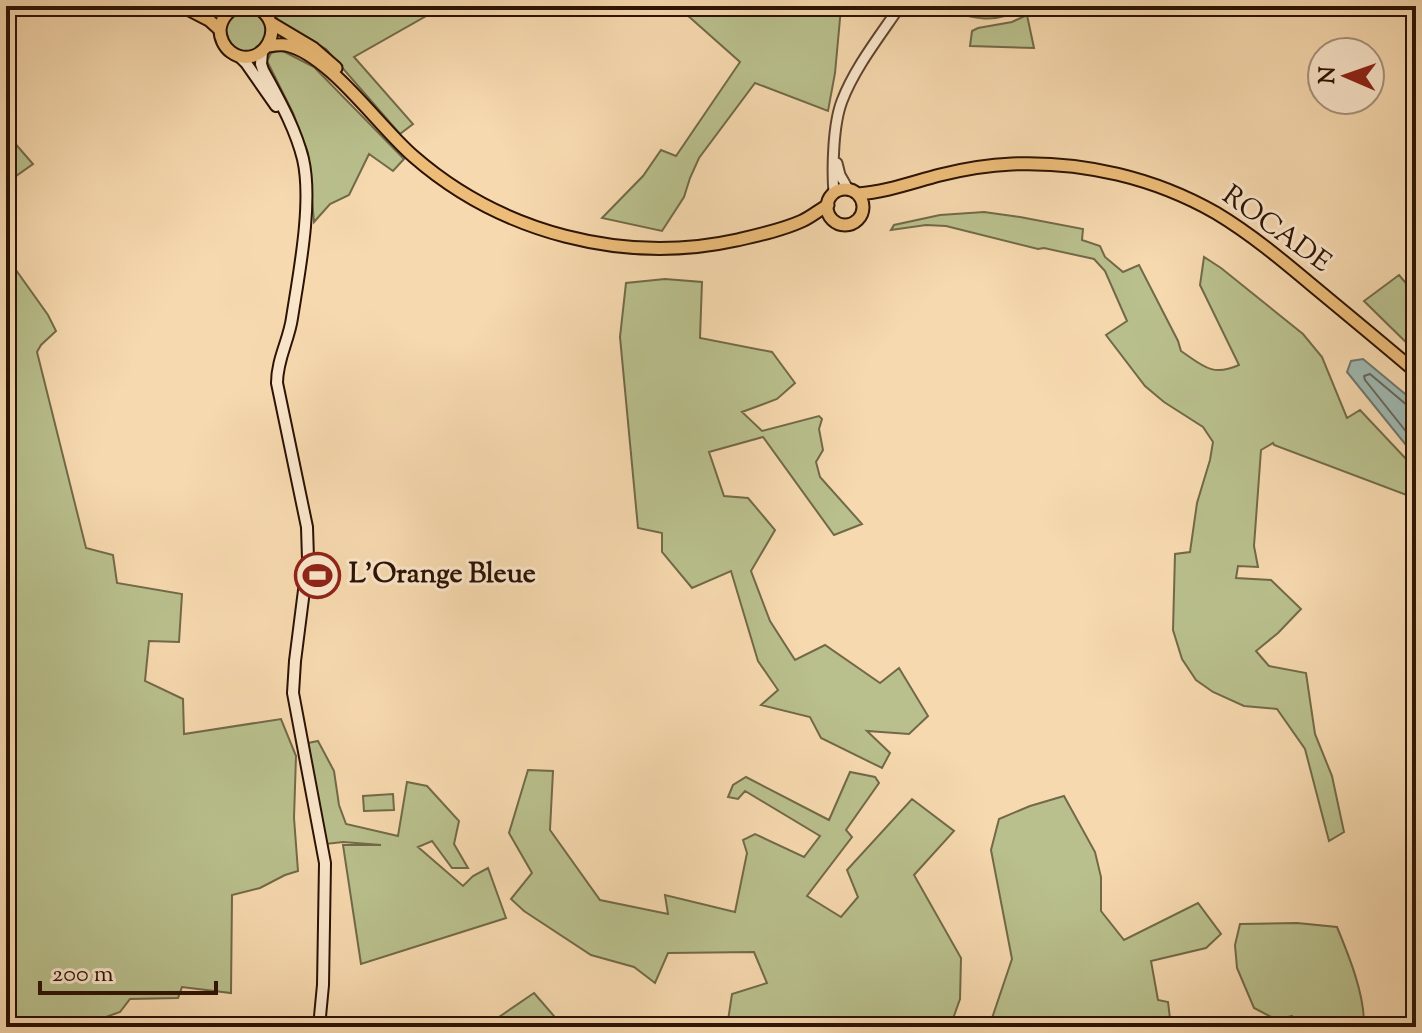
<svg xmlns="http://www.w3.org/2000/svg" width="1422" height="1033" font-family="'Sorts Mill Goudy',serif">
	<rect width="100%" height="100%" fill="#f7d9af"/>
	<filter id="stains"><feTurbulence type="fractalNoise" baseFrequency=".0025" numOctaves="4"/><feColorMatrix values="0 0 0 0 .2 0 0 0 0 .09 0 0 0 0 .02 0 0 0 .5 -.17"/></filter>
	<radialGradient id="worn" r=".72"><stop offset=".6" stop-color="#630" stop-opacity="0"/><stop offset="1" stop-color="#630" stop-opacity=".3"/></radialGradient>
	<path fill="#b9c08d" stroke="#726948" stroke-width="2" d="M269 6H441L442 7 354 57 413 124 400 134 326 49 280 23Z
		M677 6 841 8 835 73 828 111 755 83 699 158 690 178 684 197 662 231 602 218 643 176 661 150 676 156 740 62Z
		M932 6H1023C996 29 963 15 932 6Z
		M225 31a21 21 0 1 1 42 0a21 21 0 1 1-42 0Z
		M1027 15 1034 48 970 46 972 31 978 28 1012 22Z
		M281 50 314 67 404 159 393 171 369 154 349 195 330 204 314 222 308 153 293 113 267 61 271 53Z
		M6 133 33 164 6 183Z
		M984 212 1020 217 1083 229 1082 240 1100 246 1105 257 1123 272 1139 265 1178 341 1181 351C1203 366 1212 377 1239 365L1200 285 1204 257 1221 268 1303 334 1322 357 1347 418 1360 410 1408 461 1416 463V506L1412 497 1274 445 1273 443 1261 450 1254 546 1258 567 1238 566 1236 578 1271 580 1301 609 1278 633 1256 651 1269 666 1306 673 1315 734 1332 776 1344 832 1329 841 1305 749 1277 709 1244 706 1213 692 1196 680 1182 659 1173 630 1175 554 1190 552 1197 503 1210 460 1213 442 1203 427 1164 402 1145 386 1106 335 1127 321 1105 271 1094 259 1044 248 1038 249 946 226 926 225 891 230 894 225 940 215Z
		M6 256 48 315 56 331 41 345 37 352 86 548 113 555 117 583 182 594 179 642 149 641 145 681 183 699 184 734 281 719 296 756 294 818 298 871 285 875 260 888 232 895 231 993 182 987 178 998 130 999 120 1012 78 1027H6Z
		M1399 275 1416 295V352L1364 301Z
		M665 279 702 282 700 338 772 352 795 383 777 399 742 412 762 431 819 416 822 419 819 429 823 450 816 462 820 477 862 524 834 535 763 437 709 452 724 496 748 498 775 530 751 571 770 621 795 660 825 645 880 683 899 668 928 716 909 734 867 731 890 753 882 768 821 738 810 717 761 705 778 690 758 661 731 571 692 588 662 552V533L638 528 620 337 626 283Z
		M318 741 334 771 339 805 346 824 398 836 407 782 427 786 459 821 454 844 468 868H452L432 841 418 847 463 886 473 876 488 868 506 918 361 964 343 845H381L343 842 326 844 303 744Z
		M528 770 553 771 550 830 600 900 668 914 665 895 735 912 747 853 743 840 755 834 804 857 820 836 745 791 738 799 728 797 733 785 746 777 829 820 850 772 875 777 879 783 846 830 852 837 807 896 841 917 858 897 847 870 912 799 954 831 914 875 961 958 960 999 950 1027H727L732 994 767 983 754 952 668 953 655 983 634 967 591 955 524 911 511 899 532 873 509 833Z
		M393 794 394 810 364 811 363 796Z
		M1064 796 1095 852 1101 877V911L1124 940 1198 903 1221 934 1206 948 1151 961 1158 1000 1168 1002 1171 1027H989L1012 959 991 850 999 819 1030 806Z
		M1297 923 1337 927C1349 956 1365 995 1364 1027H1346L1344 1022 1338 1027H1299L1292 1016 1277 1020 1254 1008 1237 968 1235 945 1240 924Z
		M534 993 554 1016 560 1027H505L499 1017Z"/>
	<path fill="#9eb9b2" stroke="#70766c" stroke-width="2" d="M1363 359 1416 403V454L1414 455 1347 372 1351 361Z"/>
	<g fill="none" stroke-linecap="round" stroke-linejoin="round">
		<path stroke="#65665a" stroke-width="2" d="M1416 408 1408 406 1370 374 1364 376 1365 380 1416 444"/>
		<defs>
			<path id="tertiary" d="M837 163 840 175 848 189
				M834 193C832 169 833 124 842 101 855 67 880 36 900 6"/>
			<path id="secondary" d="M262 52 261 64 263 70C278 98 295 127 303 159 313 202 299 273 292 318 289 340 277 359 277 383L307 527 308 559 295 661 293 693 325 863 323 985 319 1027
				M239 56 246 63 276 106"/>
			<path id="primary" d="M182 6 209 20 220 30
				M200 6 211 11 228 13
				M240 6C229 10 221 18 220 30 220 38 224 47 231 52 261 74 293 22 253 6
				M271 23 313 48 336 68
				M268 46C274 45 280 44 286 45 329 54 379 127 413 156 501 233 624 265 737 240 759 235 782 230 802 221 811 217 819 210 828 205
				M827 207a18 18 0 1 1 36 0a18 18 0 1 1-36 0Z
				M858 194C886 192 913 182 940 175 964 169 988 165 1012 164 1083 161 1155 178 1216 213 1251 234 1282 260 1313 286 1348 315 1382 343 1416 372"/>
		</defs>
		<use href="#tertiary" stroke="#5f442e" stroke-width="13"/>
		<use href="#secondary" stroke="#2c1203" stroke-width="14"/>
		<use href="#primary" stroke="#2c1203" stroke-width="15"/>
		<use href="#tertiary" stroke="#fae6cb" stroke-width="9"/>
		<use href="#secondary" stroke="#fae6cb" stroke-width="10"/>
		<use href="#primary" stroke="#ecbc78" stroke-width="11"/>
	</g>
	<defs>
		<symbol id="stadium-ring" viewBox="-11 -11 22 22"><circle r="9.5" fill="#fae6cb" stroke="#8f2418" stroke-width="1.5"/><path d="M0-5a6.5 5 0 1 0 0 10a6.5 5 0 1 0 0-10ZM-3.5-1.8h7v3.6h-7Z" fill="#8f2418"/></symbol>
	</defs>
	<g fill-rule="evenodd">
		<use href="#stadium-ring" x="292" y="550" width="51" height="51"/>
	</g>
	<g text-anchor="middle" dominant-baseline="central" stroke-width="6" stroke-linejoin="round" paint-order="stroke">
		<g font-size="28" fill="#2c1203" stroke="#fae6cb">
			<text transform="translate(1276 230) rotate(36)">ROCADE</text>
		</g>
		<g font-size="28" font-weight="bold" fill="#2c1203" stroke="#fae6cb" text-anchor="start">
			<text x="349" y="575">L'Orange Bleue</text>
		</g>
	</g>
	<rect width="1422" height="1033" fill="none" stroke="#f7d9af" stroke-width="32"/>
	<rect x="8" y="8" width="1406" height="1017" fill="none" stroke="#2c1203" stroke-width="4"/>
	<rect x="16" y="16" width="1390" height="1001" fill="none" stroke="#2c1203" stroke-width="2"/>
	<g transform="translate(1346 76) rotate(272)"><circle r="38" fill="#fae6cb" stroke="#a8917b" stroke-width="2"/>
	<path d="M0-6L14 30L0 20L-14 30Z" fill="#8f2418"/>
	<text y="-12" font-size="22" font-weight="bold" text-anchor="middle" fill="#2c1203">N</text>
	</g>
	<path d="M40 981v12h176v-12" fill="none" stroke="#2c1203" stroke-width="4"/>
	<text x="52" y="981" font-size="24" fill="#2c1203" stroke="#fae6cb" stroke-width="6" paint-order="stroke">200 m</text>
	<rect width="100%" height="100%" filter="url(#stains)"/>
	<rect width="100%" height="100%" fill="url(#worn)"/>
</svg>
